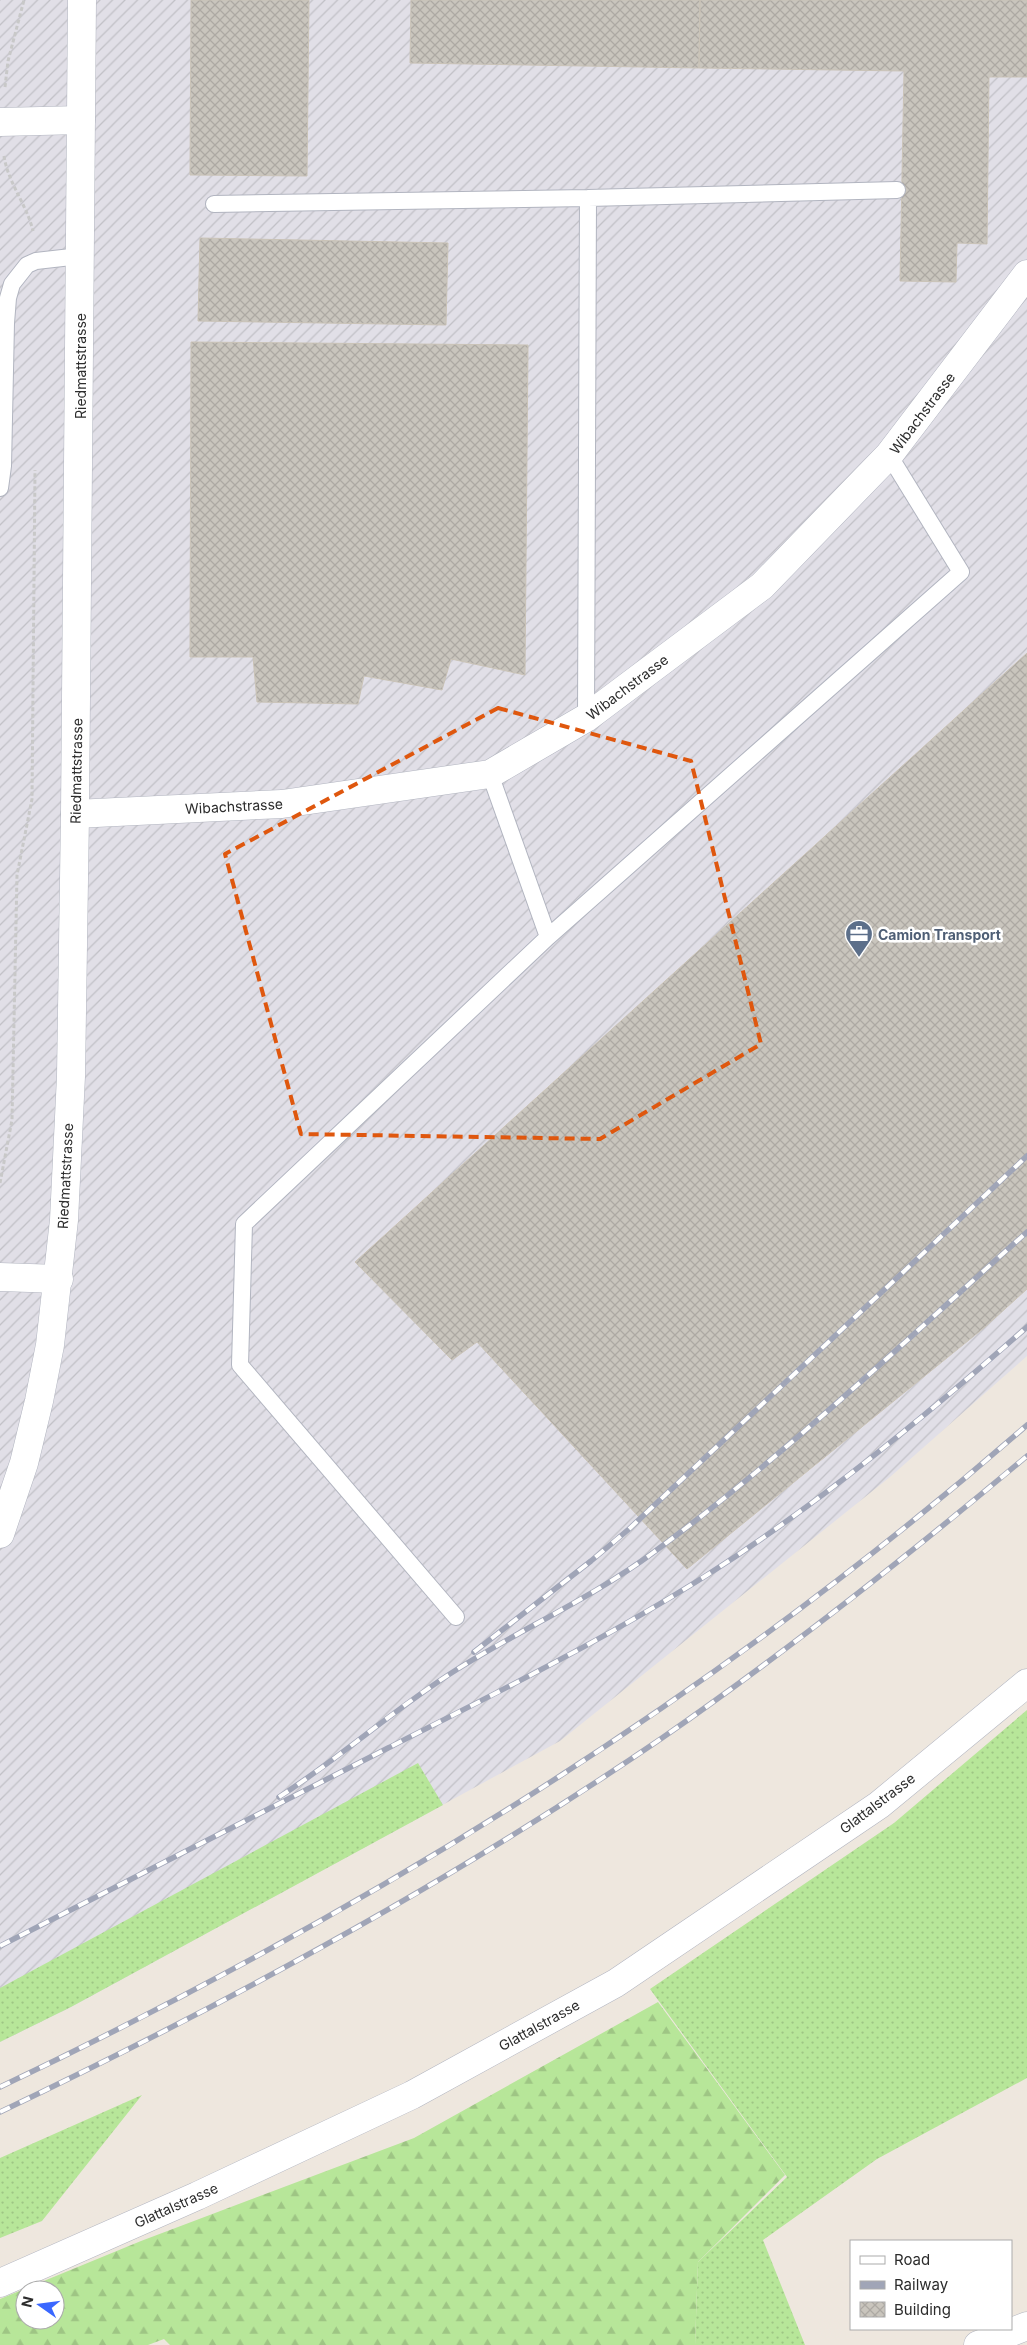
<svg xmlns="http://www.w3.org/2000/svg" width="1027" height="2345" font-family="Inter,sans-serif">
	<defs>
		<pattern id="industrial-furrows" width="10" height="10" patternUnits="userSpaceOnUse" patternTransform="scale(1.25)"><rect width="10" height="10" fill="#e1dfe7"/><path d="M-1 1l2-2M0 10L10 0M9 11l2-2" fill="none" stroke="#c1c0c6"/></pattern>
		<pattern id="grass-dots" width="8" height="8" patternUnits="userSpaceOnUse" patternTransform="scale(1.25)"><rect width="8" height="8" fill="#b7e699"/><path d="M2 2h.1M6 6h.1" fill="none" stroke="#9ec584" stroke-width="1.8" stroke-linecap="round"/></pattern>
		<pattern id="forest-firs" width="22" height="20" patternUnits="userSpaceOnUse" patternTransform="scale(1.25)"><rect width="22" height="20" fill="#b7e699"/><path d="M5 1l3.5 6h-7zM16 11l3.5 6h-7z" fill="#9ec584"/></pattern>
		<pattern id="building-cross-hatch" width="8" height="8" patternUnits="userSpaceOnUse" patternTransform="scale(1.25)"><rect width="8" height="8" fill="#c9c5bd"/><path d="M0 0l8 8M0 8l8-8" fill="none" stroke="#ada9a3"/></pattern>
	</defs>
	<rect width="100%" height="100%" fill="#eee7de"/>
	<path fill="url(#industrial-furrows)" d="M0 0H1027V1356L890 1477 560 1741 71 2007 0 2042Z"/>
	<path fill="url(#grass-dots)" d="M1027 1710V2078L877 2159 763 2240 805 2345H695L698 2262 787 2177 650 1989 894 1823Z
		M418 1763 443 1805 71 2007 0 2042V1988Z
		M142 2095 42 2221 0 2238V2158Z"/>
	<path fill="url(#forest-firs)" fill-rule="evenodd" d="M658 2002 785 2175 698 2262 695 2345H170L164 2339 148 2345H0V2299L141 2241 414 2138ZM25 2290H55V2320H25Z"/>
	<path fill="url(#building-cross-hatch)" stroke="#cac3b7" d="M191 0H309L307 176 190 175Z
		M411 0H700L699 68 410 63Z
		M700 0H1027V77H989L987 244 957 243 956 282 900 281 904 71 699 68Z
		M200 238 448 243 446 325 198 321Z
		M191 342 528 345 525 675 451 659 442 690 364 676 358 704 257 702 253 657H190Z
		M1027 653V1289L985 1327 687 1569 477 1342 452 1360 355 1262Z"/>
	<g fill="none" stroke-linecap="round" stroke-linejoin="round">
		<defs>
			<path id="service" d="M214 204 588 198
				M0 488 3 466 6 323 8 298 12 284 27 265 36 261 80 256
				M586 718 588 198 897 190
				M548 937 961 572 889 455
				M456 1617 240 1365 244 1224 548 937 490 774"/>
			<path id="minor" d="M0 122 81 120
				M75 814 282 804 490 774 586 718 762 586 889 455 1027 274
				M0 1277 59 1279
				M978 2345 1027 2326"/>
			<path id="tertiary" d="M0 2283 197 2196 412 2095 616 1983 879 1805 1027 1683"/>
			<path id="secondary" d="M0 1534 24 1463 39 1401 50 1345 64 1220 71 1076 75 814 82 0"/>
		</defs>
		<use href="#service" stroke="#b2b5c0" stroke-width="18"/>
		<use href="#minor" stroke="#b2b5c0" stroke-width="29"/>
		<use href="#tertiary" stroke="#b2b5c0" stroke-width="29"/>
		<use href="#secondary" stroke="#b2b5c0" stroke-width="29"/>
		<path stroke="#c8c8c8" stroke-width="3" stroke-dasharray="4 2.5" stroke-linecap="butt" d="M5 87 8 61 24 0
			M4 156C8 183 27 205 33 231
			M0 1183 12 1120 17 875 32 799 35 470"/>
		<use href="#service" stroke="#fff" stroke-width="16"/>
		<use href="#minor" stroke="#fff" stroke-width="28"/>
		<use href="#tertiary" stroke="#fff" stroke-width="28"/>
		<use href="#secondary" stroke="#fff" stroke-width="28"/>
		<defs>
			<path id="rail" d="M474 1652 591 1561 629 1529 1027 1156
				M279 1797C340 1758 394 1709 456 1670 521 1629 592 1598 654 1552 786 1455 905 1341 1027 1232
				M0 1946C129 1880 259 1814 388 1748 496 1693 604 1640 707 1575 820 1503 926 1416 1027 1327
				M0 2087C370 1911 718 1695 1027 1425
				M0 2112C229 2003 453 1881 662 1738 789 1650 909 1555 1027 1456"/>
		</defs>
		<use href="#rail" stroke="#a0a5b7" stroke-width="5.5"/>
		<use href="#rail" stroke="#fff" stroke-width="4" stroke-dasharray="11" stroke-linecap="butt"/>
	</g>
	<path fill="none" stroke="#df570e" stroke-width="4" stroke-dasharray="10 6" stroke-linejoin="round" d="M498 708 691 761 761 1044 600 1139 301 1134 225 854Z"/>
	<defs>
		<symbol id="office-pin" viewBox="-11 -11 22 30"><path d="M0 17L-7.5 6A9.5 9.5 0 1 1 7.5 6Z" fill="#5c6f8a" stroke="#fff"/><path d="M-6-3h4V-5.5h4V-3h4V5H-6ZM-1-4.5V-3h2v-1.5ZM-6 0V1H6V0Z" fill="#fff"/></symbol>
	</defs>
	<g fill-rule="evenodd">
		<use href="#office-pin" x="843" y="918" width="32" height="43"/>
	</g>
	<g text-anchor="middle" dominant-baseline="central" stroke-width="5" stroke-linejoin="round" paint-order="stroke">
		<g font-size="14" fill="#2c2c2c" stroke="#fff">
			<text transform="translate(80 366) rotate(-90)">Riedmattstrasse</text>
			<text transform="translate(922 413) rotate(-53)">Wibachstrasse</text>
			<text transform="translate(627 687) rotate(-37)">Wibachstrasse</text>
			<text transform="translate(76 771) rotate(-89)">Riedmattstrasse</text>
			<text transform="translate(234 806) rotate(-3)">Wibachstrasse</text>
			<text transform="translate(65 1176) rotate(-87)">Riedmattstrasse</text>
			<text transform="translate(877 1803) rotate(-37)">Glattalstrasse</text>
			<text transform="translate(539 2025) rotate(-29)">Glattalstrasse</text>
			<text transform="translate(176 2205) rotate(-24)">Glattalstrasse</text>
		</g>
		<g font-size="14" font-weight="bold" fill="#4e5e75" stroke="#fff" text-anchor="start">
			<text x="878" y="934">Camion Transport</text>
		</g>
	</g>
	<rect x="850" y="2240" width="162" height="90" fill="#ffffff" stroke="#ababab"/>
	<rect x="860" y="2256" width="25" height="8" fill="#ffffff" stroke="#ababab"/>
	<text x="894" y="2265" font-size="15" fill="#2c2c2c">Road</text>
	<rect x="860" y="2281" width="25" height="8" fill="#a0a5b7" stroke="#ababab"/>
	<text x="894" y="2290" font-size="15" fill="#2c2c2c">Railway</text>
	<rect x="860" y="2302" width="25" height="15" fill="url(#building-cross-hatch)" stroke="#ababab"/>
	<text x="894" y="2315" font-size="15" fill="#2c2c2c">Building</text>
	<g transform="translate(40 2305) rotate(284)"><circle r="24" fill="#ffffff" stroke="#ababab"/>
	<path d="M0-4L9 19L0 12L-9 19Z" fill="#3a67ff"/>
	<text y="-8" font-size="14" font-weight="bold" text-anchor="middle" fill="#2c2c2c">N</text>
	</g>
</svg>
